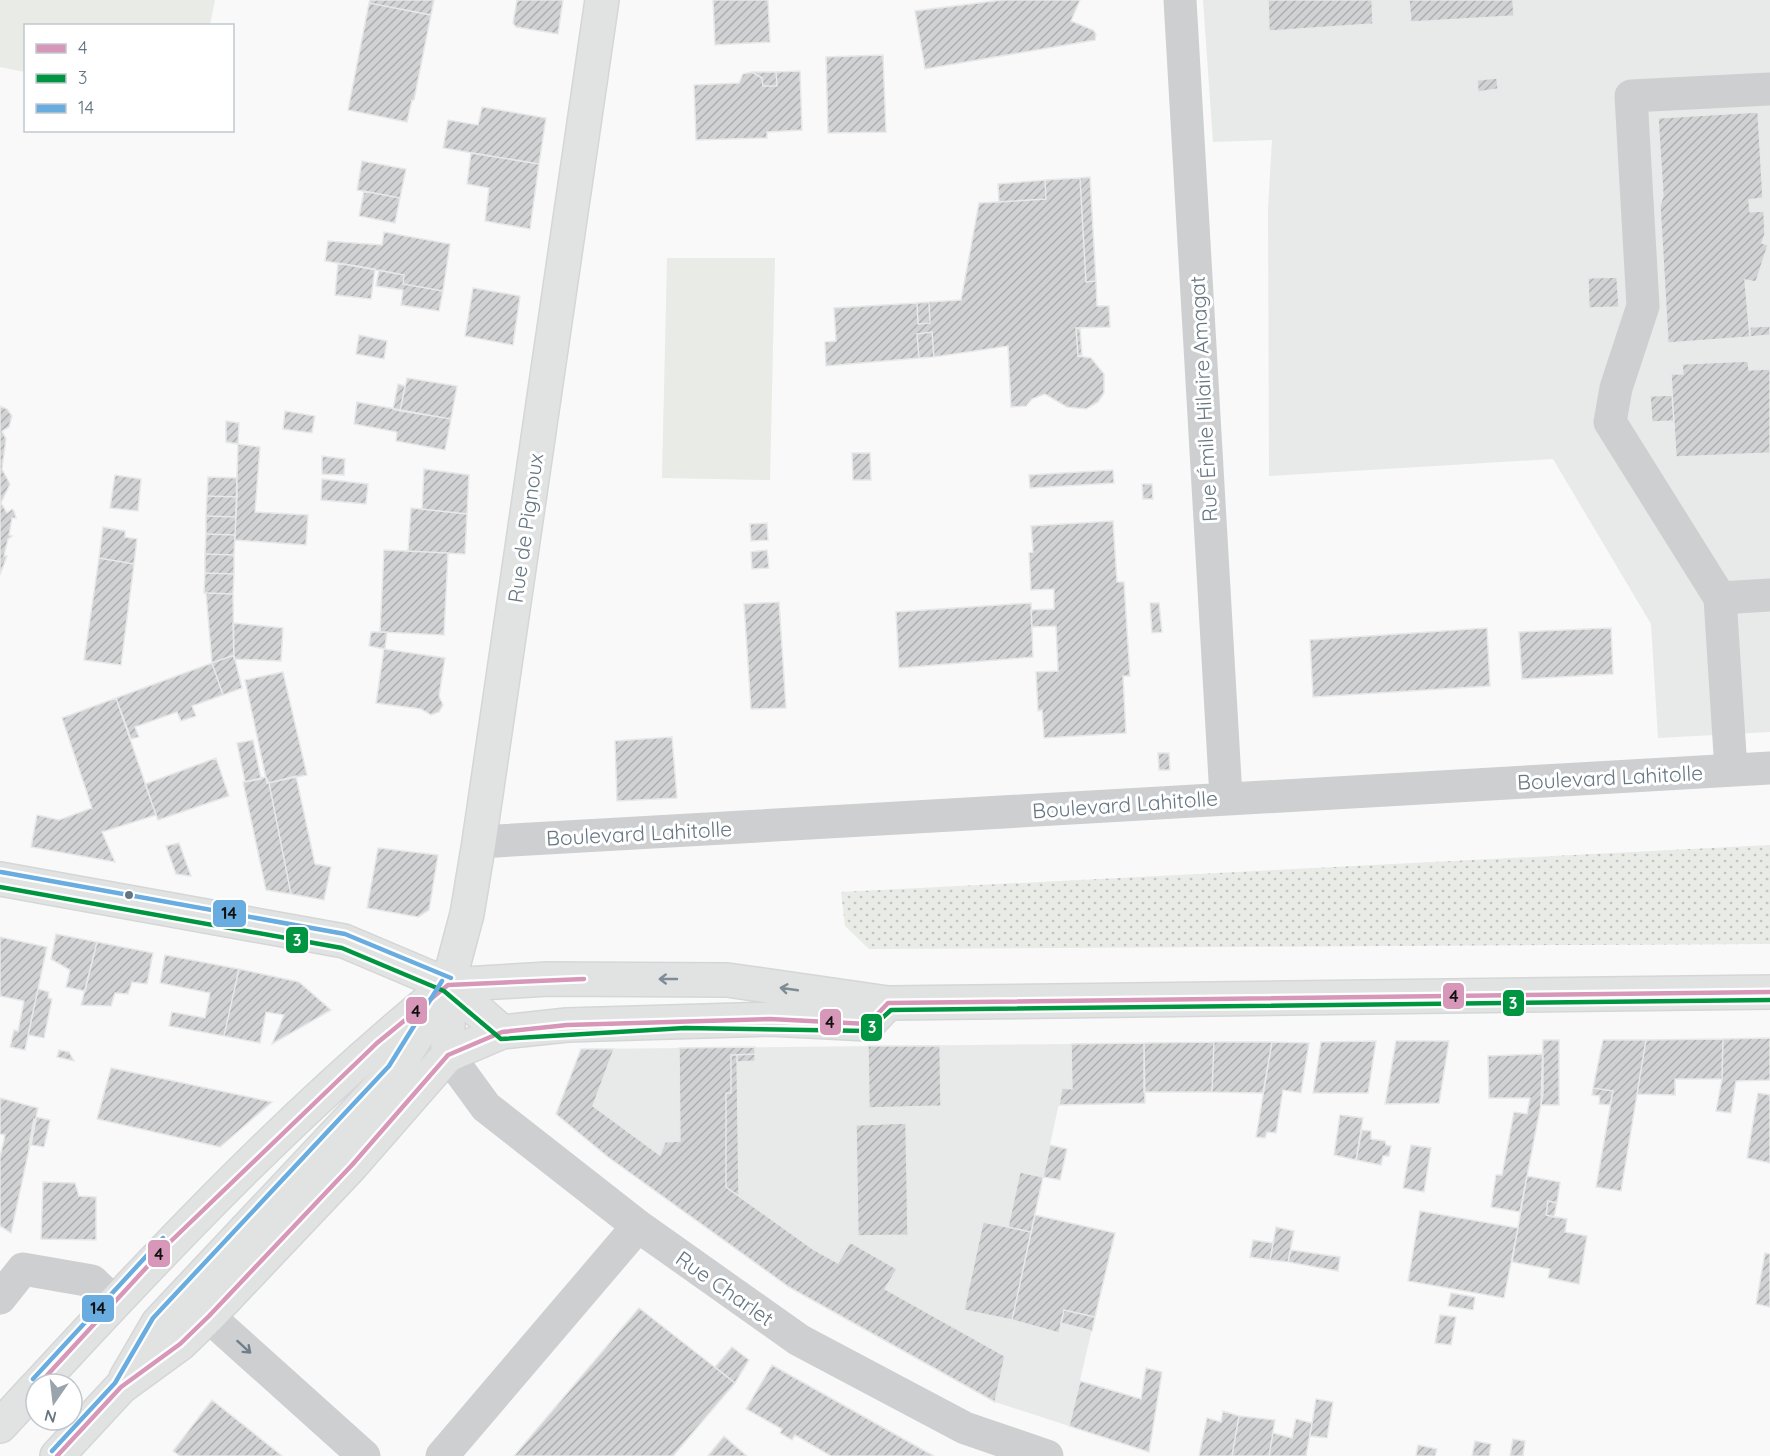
<svg xmlns="http://www.w3.org/2000/svg" width="1770" height="1456" font-family="Quicksand,sans-serif">
	<defs>
		<pattern id="park-dots" width="8" height="8" patternUnits="userSpaceOnUse" patternTransform="scale(1.5)"><rect width="8" height="8" fill="#e8ebe6"/><path d="M2 2h.1M6 6h.1" fill="none" stroke="#c0c3c0" stroke-width="1.8" stroke-linecap="round"/></pattern>
		<pattern id="building-hatch" width="6" height="6" patternUnits="userSpaceOnUse" patternTransform="scale(1.5)"><rect width="6" height="6" fill="#d0d2d3"/><path d="M-1 1l2-2M0 6l6-6M5 7l2-2" fill="none" stroke="#acafb1"/></pattern>
	</defs>
	<rect width="100%" height="100%" fill="#f9f9f9"/>
	<path fill="#e8e9e9" d="M1203 0H1770V732L1658 738 1651 624 1553 459 1269 476 1268 209 1272 140 1213 142Z
		M1071 1044 1072 1089H1062L1035 1215 1115 1233 1069 1426 995 1402 789 1287 608 1157 556 1114 581 1049Z"/>
	<path fill="url(#park-dots)" d="M1770 845V944L869 949 845 926 841 892Z"/>
	<path fill="#e8ebe6" d="M0 0H215L210 25 26 26 25 72 0 67Z
		M667 258H775L770 480 662 478Z"/>
	<path fill="url(#building-hatch)" stroke="#e8e8e8" stroke-width="1.5" d="M370 0H434L431 15 369 3Z
		M517 0H563L558 34 516 27 513 23Z
		M713 0H768L770 42 715 45Z
		M1002 0H1080L1071 21 1093 30 1096 34 1095 40 925 69 915 11Z
		M1268 0H1372L1373 24 1269 31Z
		M1409 0H1513L1514 16 1411 22Z
		M369 3 431 15 414 100H412L407 122 348 110Z
		M883 55 886 132 828 133 826 57Z
		M800 71 802 130 767 132V138L696 140 694 85 739 83 743 74 752 72 762 78 763 86H777L776 72Z
		M752 72H776L777 86H763L762 78Z
		M1497 78 1498 89 1478 92 1477 80Z
		M482 107 546 118 539 164 443 148 448 120 478 125Z
		M1758 112 1763 198 1749 200 1750 212 1764 211 1765 234 1762 243 1768 245 1756 282 1745 280 1750 337 1668 343 1660 206 1663 196 1658 118Z
		M471 153 539 164 530 229 485 221 489 188 467 184Z
		M362 161 406 169 400 198 357 190Z
		M1090 177 1096 281 1086 282 1080 178Z
		M1080 178 1086 282 1096 281 1097 306H1109L1110 327 1076 328 1078 356 1091 358 1104 374V393L1098 402 1086 409 1067 407 1045 394 1032 399 1026 406 1011 407 1008 346 934 357 932 332 917 334 919 358 826 366 825 342 836 341 834 308 917 303 918 324 930 323 929 302 961 300 979 203 1046 199 1045 180Z
		M1045 180 1046 199 999 202 998 184Z
		M364 191 400 198 395 223 359 216Z
		M384 232 450 244 443 291 403 284 404 275 325 261 328 241 382 245Z
		M338 263 375 269 371 299 335 295Z
		M379 270 404 275 403 284 443 291 439 311 401 305 403 290 376 286Z
		M1617 277 1619 307 1589 308 1588 278Z
		M473 288 520 296 513 345 465 336Z
		M929 302 930 323 918 324 917 303Z
		M1770 326V335L1750 337V327Z
		M1076 328 1080 329 1082 355 1078 356Z
		M932 332 934 357 919 358 917 334Z
		M359 335 387 341 384 359 356 354Z
		M1748 361 1749 370 1770 369V453L1676 457 1671 374H1683L1682 364Z
		M407 378 457 386 451 419 400 411Z
		M398 384 405 386 400 411 393 409Z
		M1672 395 1674 421 1652 422 1650 396Z
		M357 402 451 419 445 450 396 441 397 432 354 424Z
		M0 406 7 409 12 416 9 427 2 431 6 439 2 469 10 484 1 503 7 513 12 509 14 511 16 518H12L9 535 12 536 8 539 4 556H7L0 575Z
		M285 411 315 416 312 433 283 429Z
		M226 421 239 423 238 444 226 442Z
		M238 444 260 447 255 512 308 515 306 545 235 540Z
		M852 453H870L871 480H853Z
		M322 456 345 459 344 475 322 474Z
		M424 469 469 475 467 514 422 509Z
		M1113 470 1114 483 1030 488 1029 475Z
		M115 475 141 479 138 511 110 508Z
		M208 477 237 478V497L207 496Z
		M322 479 368 484 366 504 321 500Z
		M1142 484H1152L1153 499H1143Z
		M207 496 237 497 236 517 206 516Z
		M411 508 467 514 465 554 408 551Z
		M206 516 236 517 235 535 206 534Z
		M1113 521 1117 582H1124L1130 676H1123L1126 733 1044 738 1042 710 1038 711 1036 672 1058 671 1056 626 1032 627 1031 610 1054 609V589L1031 590 1029 553 1033 552 1031 526Z
		M767 523 768 540 751 541 750 524Z
		M103 527 125 531V537L137 539 134 564 99 558Z
		M206 534 235 535 234 555 205 554Z
		M384 550 448 553 444 635 380 632Z
		M767 550 769 568 752 569 751 552Z
		M205 554 234 555V574L205 573Z
		M99 558 134 564 121 665 84 660Z
		M205 573 234 574 233 594 204 593Z
		M206 593 233 594 234 655 212 663Z
		M779 602 786 708 751 709 744 604Z
		M1031 603 1033 657 899 668 896 612Z
		M1150 603H1159L1162 632 1152 633Z
		M233 623 283 628 281 661 234 659Z
		M1487 628 1490 686 1313 697 1310 640Z
		M1611 628 1613 674 1522 679 1519 632Z
		M371 632H387L385 649 369 646Z
		M384 649 445 658 439 696 443 705 439 712 431 715 421 709 376 703Z
		M234 655 242 688 223 695 212 663Z
		M212 663 223 695 192 706 196 716 181 721 177 712 135 727 139 737 131 739 116 698Z
		M283 672 307 775 267 783 245 680Z
		M116 698 156 815 102 832 115 862 31 847 37 815 59 820 92 808 62 718Z
		M672 737 677 798 617 801 615 741Z
		M253 740 261 779 245 782 237 743Z
		M1158 753H1169L1170 770H1159Z
		M216 758 229 796 158 820 145 784Z
		M296 776 315 864 331 867 324 900 291 894 269 783Z
		M266 777 269 783 291 894 266 890 243 782Z
		M179 843 191 876 176 874 166 846Z
		M378 848 438 855 429 910 418 917 367 908Z
		M56 934 97 942 85 991 66 987 70 970 51 959Z
		M0 937 47 947 25 1050 10 1047 14 1030 18 1031 24 1001 0 996Z
		M97 942 153 953 147 984 132 982 128 994 115 993 111 1006 81 1005Z
		M165 955 239 969 224 1036 169 1026 172 1012 205 1018 210 993 160 983Z
		M239 969 299 982 331 1010 272 1044 284 1015 266 1012 260 1043 224 1036Z
		M38 989 49 992 48 998 52 999 44 1038 28 1035Z
		M1770 1038V1080L1736 1081 1731 1113 1716 1111 1722 1079 1723 1039Z
		M1723 1039 1722 1079H1675V1095L1637 1094 1646 1040Z
		M1543 1040H1559V1105H1541Z
		M1603 1040H1646L1621 1191 1596 1187 1613 1091 1593 1088Z
		M1376 1041 1368 1093H1313L1321 1042Z
		M1396 1041H1449L1439 1103 1385 1104Z
		M1214 1042 1212 1092H1144V1043Z
		M1214 1042H1272L1263 1093 1212 1092Z
		M1272 1042 1309 1043 1301 1093 1283 1090 1276 1133 1267 1132 1265 1138 1256 1137Z
		M1144 1043 1145 1103 1059 1105 1062 1088 1072 1089 1071 1044Z
		M868 1046H940L941 1106 869 1108Z
		M755 1047V1054L731 1055V1093H726V1187L813 1249 838 1263 850 1242 897 1269 885 1289 1005 1356 995 1402 789 1287 608 1157 556 1114 581 1049H614L593 1106 660 1155 665 1142 680 1141 679 1048Z
		M59 1050 69 1052 74 1061 57 1057Z
		M755 1054V1061L737 1062V1055Z
		M1543 1054V1094L1520 1212 1491 1207 1496 1175H1502L1514 1112 1527 1114 1530 1098H1489L1488 1056Z
		M731 1055H737L739 1196 726 1187V1093H731Z
		M111 1068 169 1080 272 1102 220 1147 97 1119Z
		M1593 1088 1613 1091 1610 1105 1599 1104 1600 1096 1592 1095Z
		M1758 1093 1770 1095V1163L1747 1158Z
		M0 1098 38 1108 11 1233 0 1226V1157L5 1135 0 1134Z
		M1340 1115 1363 1118 1356 1160 1334 1155Z
		M36 1117 50 1120 44 1147 31 1145Z
		M34 1119 36 1120 31 1145H29Z
		M906 1123 908 1235 858 1236 856 1125Z
		M1362 1130 1371 1131V1139L1385 1141 1386 1145 1391 1146 1389 1156H1383L1381 1165 1356 1160Z
		M1050 1145 1067 1149 1060 1180 1043 1177Z
		M1411 1145 1431 1148 1424 1192 1403 1188Z
		M1020 1172 1043 1177 1031 1232 1008 1227Z
		M1527 1176 1560 1182 1557 1203 1548 1201 1546 1215 1567 1219 1565 1232 1587 1236 1579 1284 1548 1278 1550 1269 1512 1262Z
		M43 1182 75 1183 79 1196 96 1197V1240L41 1239Z
		M1548 1201 1557 1203 1554 1217 1546 1215Z
		M1420 1211 1518 1228 1504 1298 1408 1281Z
		M1035 1215 1115 1233 1095 1317 1064 1310 1059 1333 1012 1320Z
		M983 1222 1031 1232 1012 1320 964 1310Z
		M1276 1227 1294 1231 1288 1262 1270 1260Z
		M1253 1240 1273 1243 1270 1260 1250 1257Z
		M1291 1250 1340 1257 1338 1271 1288 1262Z
		M1765 1253 1770 1254V1307L1756 1304Z
		M1451 1293 1475 1297 1473 1310 1448 1306Z
		M639 1308 735 1383 673 1456H514Z
		M1064 1310 1095 1317 1092 1331 1061 1323Z
		M1440 1315 1456 1317 1451 1345 1435 1343Z
		M732 1347 749 1360 735 1383 715 1367Z
		M772 1365 923 1450 934 1456H831L795 1435 792 1440 780 1433 782 1429 746 1409Z
		M1146 1368 1162 1372 1149 1452 1069 1426 1080 1381 1141 1399Z
		M1316 1399 1333 1402 1327 1438 1310 1436Z
		M212 1400 281 1455 282 1456H180L173 1451Z
		M1223 1411 1239 1416 1232 1456H1199L1207 1418 1221 1422Z
		M1239 1416 1275 1420 1269 1456H1232Z
		M1296 1419 1312 1423 1306 1456H1269L1273 1433 1292 1438Z
		M724 1436 733 1444 747 1456H708Z
		M1513 1439 1525 1441 1523 1456H1510Z
		M1475 1441 1491 1444 1489 1456H1472Z
		M1418 1445 1437 1449 1435 1456H1416Z"/>
	<g fill="none" stroke-linecap="round" stroke-linejoin="round">
		<defs>
			<path id="major" d="M0 879 344 941 448 985 502 1032
				M448 985 548 979 727 980 888 1003
				M867 1006 888 1003 1770 992
				M448 1055V985L467 914 479 842 602 0
				M126 1378 158 1323 395 1071 435 1006
				M39 1384C168 1244 300 1105 448 985
				M0 1426 36 1387
				M57 1456 121 1387 180 1344 209 1316 352 1165 448 1055 502 1032 567 1025 770 1019 868 1024 888 1003"/>
		</defs>
		<use href="#major" stroke="#d5d6d7" stroke-width="36"/>
		<path stroke="#cecfd0" stroke-width="33" d="M1180 0 1226 797
			M1720 598 1770 595
			M1731 770 1720 598 1610 422 1616 388 1643 306 1631 96 1770 89
			M479 842 1770 768
			M448 1055 486 1107 638 1226 799 1340 965 1428 1047 1456
			M187 1297 364 1456
			M0 1298 23 1269 92 1281 114 1302
			M442 1456 638 1226"/>
		<use href="#major" stroke="#e1e2e2" stroke-width="33"/>
		<defs>
			<path id="bus-1" d="M39 1384 169 1243 377 1043 448 985 584 979
				M57 1456 121 1387 180 1344 209 1316 352 1165 448 1055 502 1032 567 1025 770 1019 868 1024 888 1003 1770 992"/>
			<path id="bus-2" d="M0 887 342 948 444 991 501 1039 685 1028 868 1031 891 1010 1770 1000"/>
			<path id="bus-3" d="M1 872 345 934 451 978
				M33 1379 163 1238
				M52 1451 115 1383 153 1318 389 1066 442 981"/>
		</defs>
		<use href="#bus-1" stroke="#fff" stroke-width="9"/>
		<use href="#bus-2" stroke="#fff" stroke-width="9"/>
		<use href="#bus-3" stroke="#fff" stroke-width="9"/>
		<use href="#bus-1" stroke="#d797b8" stroke-width="4.5"/>
		<use href="#bus-2" stroke="#009641" stroke-width="4.5"/>
		<use href="#bus-3" stroke="#69acdf" stroke-width="4.5"/>
	</g>
	<defs><path id="oneway-shaft" d="M-6 0H5M1.5-3L5.5 0L1.5 3" fill="none" stroke-width="1.6" stroke-linecap="round" stroke-linejoin="round" transform="scale(1.5)"/></defs>
	<g stroke="#7e8c96">
		<use href="#oneway-shaft" transform="translate(668 979) rotate(-180)"/>
		<use href="#oneway-shaft" transform="translate(789 989) rotate(-172)"/>
	</g>
	<use stroke="#707f8b" href="#oneway-shaft" transform="translate(244 1347) rotate(42)"/>
	<circle fill="#657683" stroke="#fff" stroke-width="2" cx="129" cy="895" r="5"/>
	<g text-anchor="middle" dominant-baseline="central" stroke-width="6" stroke-linejoin="round" paint-order="stroke">
		<g font-size="21" fill="#657683" stroke="#fff">
			<text transform="translate(1203 399) rotate(-93)">Rue Émile Hilaire Amagat</text>
			<text transform="translate(525 528) rotate(-82)">Rue de Pignoux</text>
			<text transform="translate(1610 777) rotate(-3)">Boulevard Lahitolle</text>
			<text transform="translate(1125 804) rotate(-4)">Boulevard Lahitolle</text>
			<text transform="translate(639 833) rotate(-3)">Boulevard Lahitolle</text>
			<text transform="translate(725 1288) rotate(35)">Rue Charlet</text>
		</g>
	</g>
	<g stroke="#fff" stroke-width="2">
		<rect x="212" y="899" width="35" height="29" rx="6" fill="#69acdf"/>
		<rect x="285" y="926" width="24" height="28" rx="6" fill="#009641"/>
		<rect x="1442" y="982" width="23" height="28" rx="6" fill="#d797b8"/>
		<rect x="1502" y="989" width="23" height="28" rx="6" fill="#009641"/>
		<rect x="405" y="996" width="23" height="29" rx="6" fill="#d797b8"/>
		<rect x="819" y="1008" width="23" height="28" rx="6" fill="#d797b8"/>
		<rect x="860" y="1013" width="23" height="29" rx="6" fill="#009641"/>
		<rect x="147" y="1239" width="24" height="29" rx="6" fill="#d797b8"/>
		<rect x="81" y="1294" width="34" height="29" rx="6" fill="#69acdf"/>
	</g>
	<g font-size="16" text-anchor="middle" font-weight="bold" fill="#fff">
		<text x="297" y="946">3</text>
		<text x="1513" y="1009">3</text>
		<text x="872" y="1033">3</text>
	</g>
	<g font-size="16" text-anchor="middle" font-weight="bold" fill="#111">
		<text x="229" y="919">14</text>
		<text x="1454" y="1002">4</text>
		<text x="416" y="1017">4</text>
		<text x="830" y="1028">4</text>
		<text x="159" y="1260">4</text>
		<text x="98" y="1314">14</text>
	</g>
	<rect x="24" y="24" width="210" height="108" fill="#ffffff" stroke="#c1c8cd" stroke-width="1.5"/>
	<rect x="36" y="44" width="30" height="9" fill="#d797b8" stroke="#c1c8cd" stroke-width="1.5"/>
	<text x="78" y="54" font-size="18" fill="#657683">4</text>
	<rect x="36" y="74" width="30" height="9" fill="#009641" stroke="#c1c8cd" stroke-width="1.5"/>
	<text x="78" y="84" font-size="18" fill="#657683">3</text>
	<rect x="36" y="104" width="30" height="9" fill="#69acdf" stroke="#c1c8cd" stroke-width="1.5"/>
	<text x="78" y="114" font-size="18" fill="#657683">14</text>
	<g transform="translate(54 1402) rotate(194)"><circle r="28" fill="#ffffff" stroke="#c1c8cd" stroke-width="1.5"/>
	<path d="M0-4.5L10 22L0 15L-10 22Z" fill="#99a4ac"/>
	<text y="-9" font-size="16" font-weight="bold" text-anchor="middle" fill="#657683">N</text>
	</g>
</svg>
